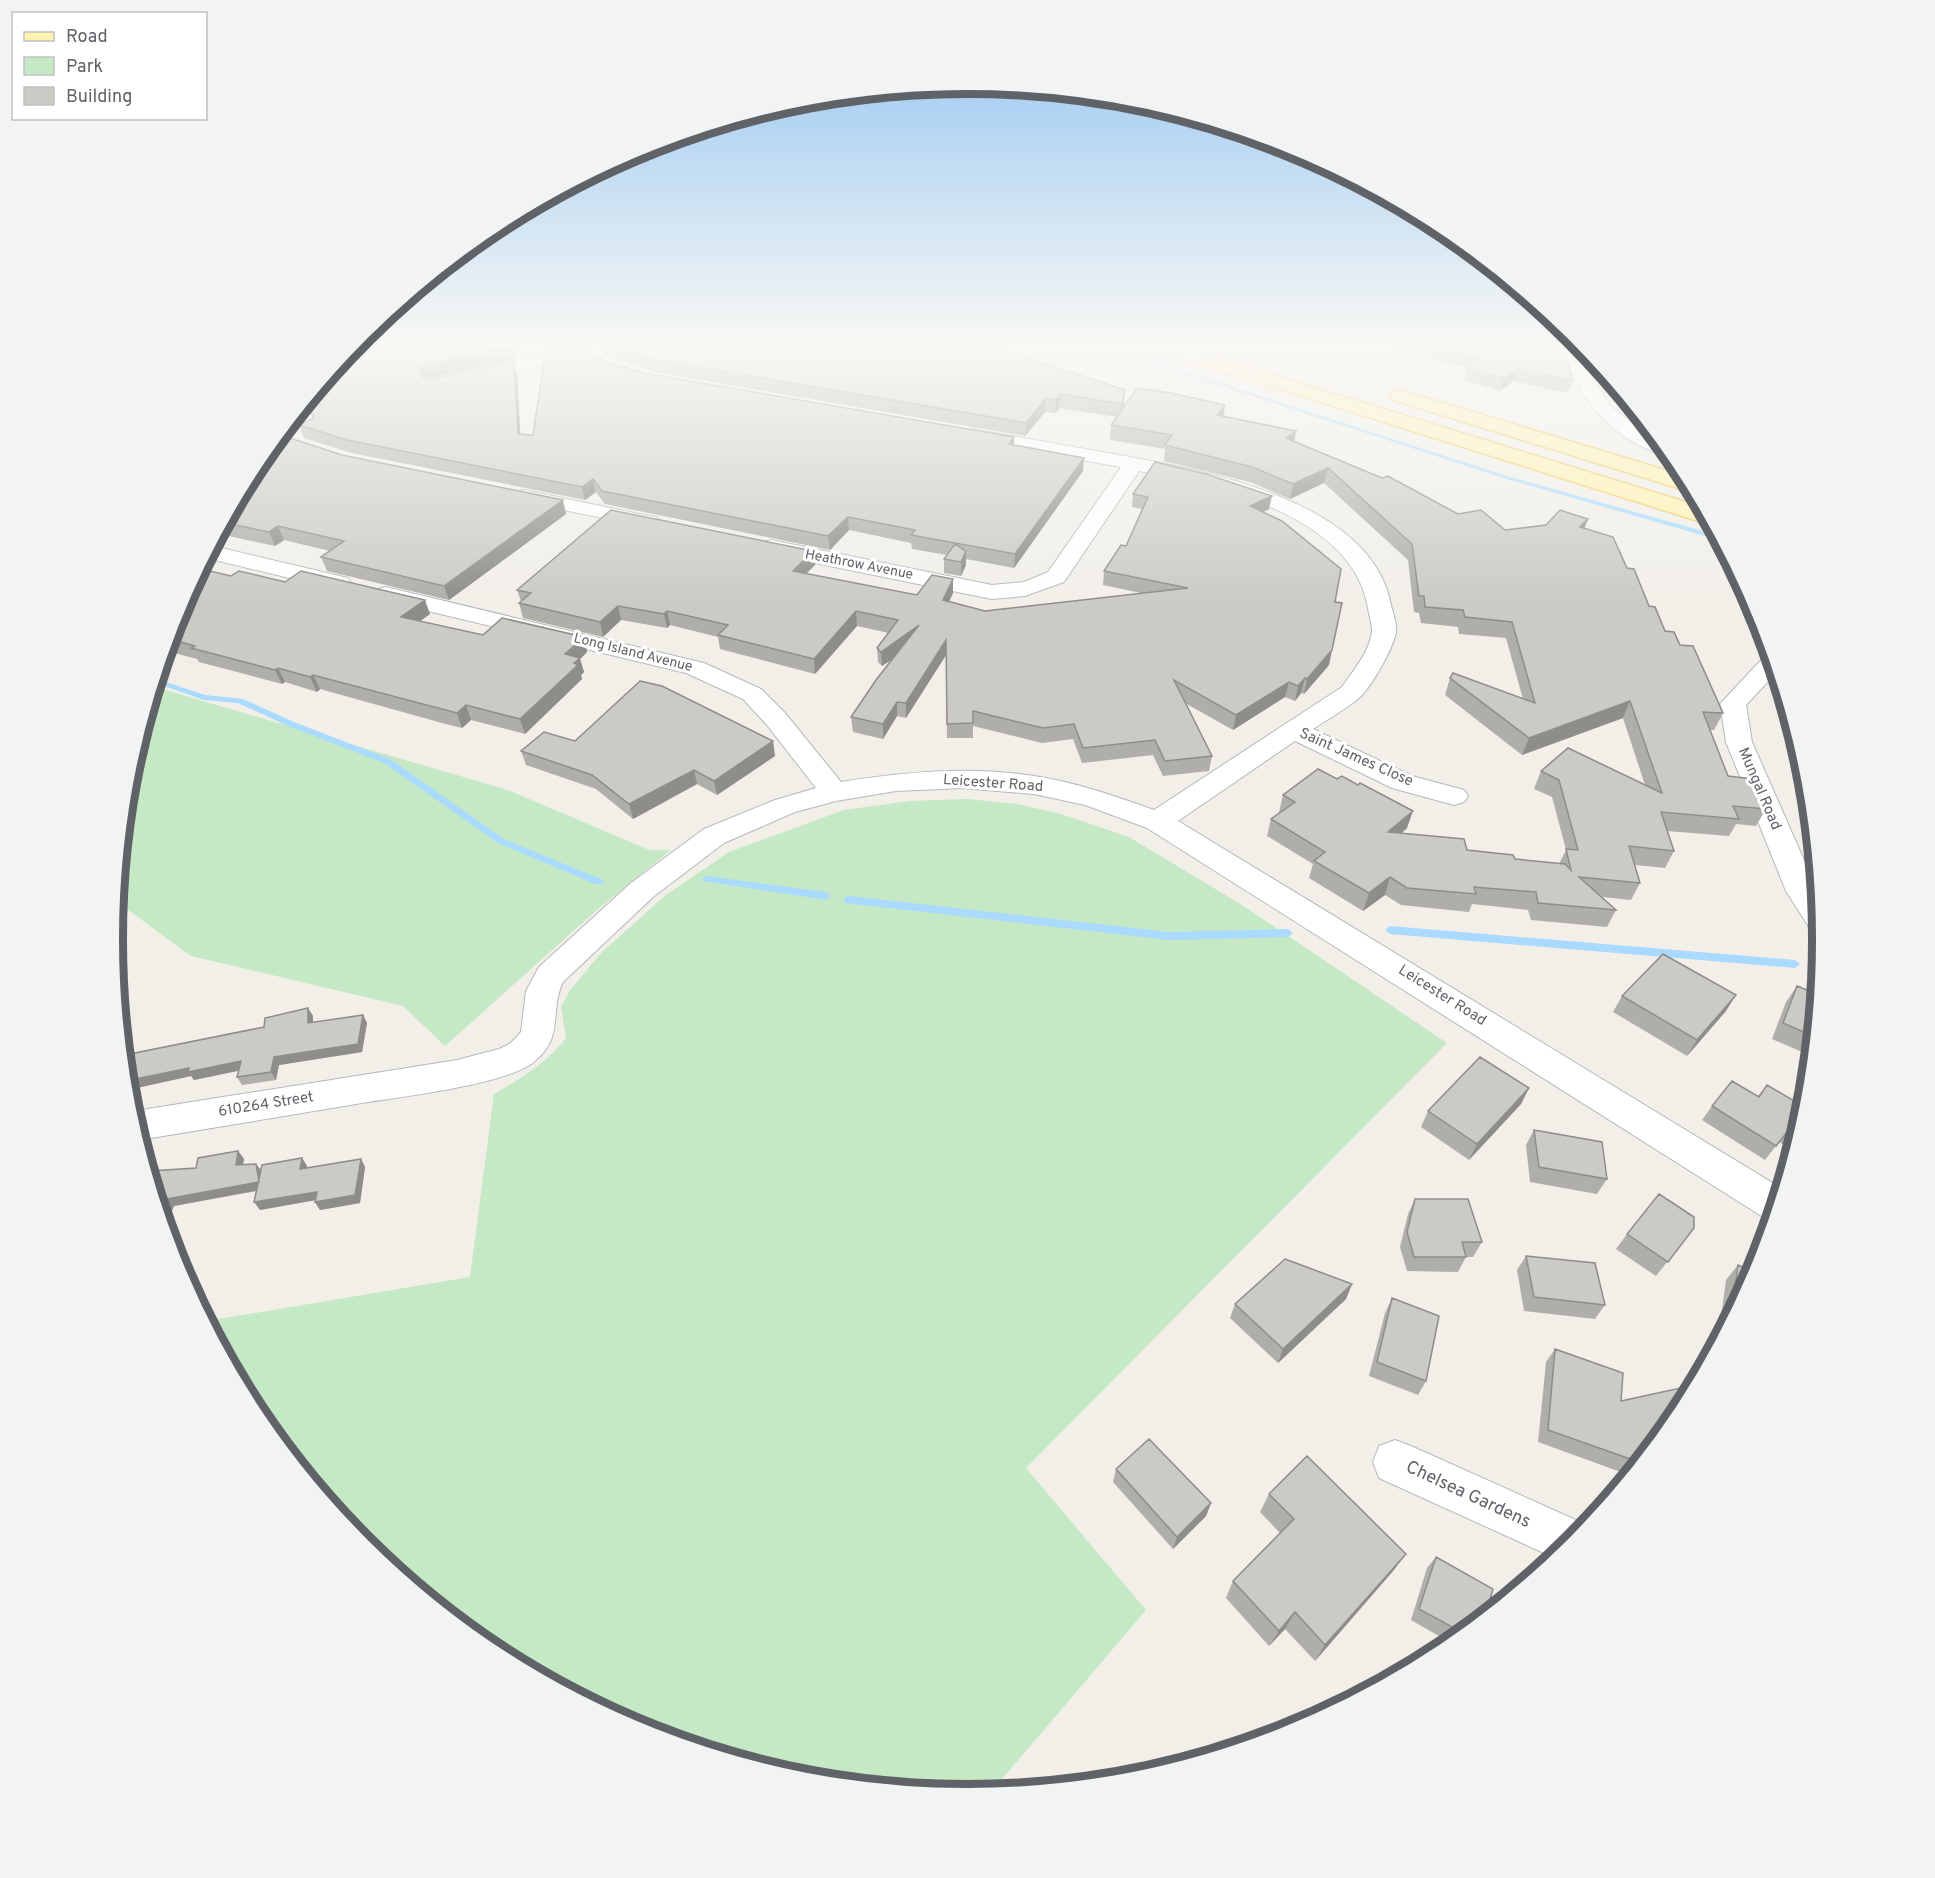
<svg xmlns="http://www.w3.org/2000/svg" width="1935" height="1878" font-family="Overpass,sans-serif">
	<rect width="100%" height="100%" fill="#f1efe8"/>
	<path fill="#c5e8c5" d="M155 687 508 790 649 850H671L599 908 445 1046 403 1006 191 956 116 901 129 772Z
		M967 799 1017 804 1061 814 1129 837 1242 905 1447 1043 1026 1468 1146 1610 991 1792 967 1794 800 1777 707 1749 640 1729 492 1650 363 1543 256 1414 207 1321 470 1277 494 1094C521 1078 546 1064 566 1038L561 1007 570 990 601 953 666 895 729 852 844 810 910 801Z"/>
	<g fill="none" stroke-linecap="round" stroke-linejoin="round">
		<path fill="#aadaff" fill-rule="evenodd" d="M1087 342H1095L1507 476 1717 535 1719 540 1503 478Z
			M157 679 205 695 243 699 294 722 390 759 504 839 603 880 604 882 603 884H595L498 843 384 763 288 726 238 703 204 700 156 683Z
			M707 876 826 892 831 896 826 900 703 881 702 879Z
			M849 896 1169 932 1288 929 1293 933 1288 937 1169 940 845 903 844 900 845 897Z
			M1390 926 1795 960 1800 964 1795 968 1390 934 1385 930Z"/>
		<defs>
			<path id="street" d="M570 342H588L631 371 628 375H616L584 357 473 381 467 380 464 376 467 372 575 348Z
				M1559 342H1575L1593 380 1610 405 1637 428 1658 440 1672 456C1662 458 1654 452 1645 448 1600 428 1575 387 1559 342Z
				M972 429C1015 437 1059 444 1102 452 1191 468 1371 496 1391 605 1393 613 1397 624 1396 632 1393 649 1371 688 1358 699 1344 710 1328 719 1313 729L1412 776 1464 790 1468 796 1464 802 1454 805 1392 788 1295 741 1178 821 1781 1188 1771 1220 1763 1217 1147 828 1085 805 1034 794 962 788 896 791 836 801 795 812 724 843 653 897 563 982C549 1011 565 1036 535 1061 509 1084 406 1096 368 1102 292 1115 216 1127 139 1140L131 1113 135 1111 457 1060 499 1049 511 1043 521 1032 526 991 539 967 631 883 704 829 775 800 816 788 767 725 743 699 686 673 378 599 374 594 378 589 386 587 704 663 761 689 785 713 841 782C905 772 969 766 1034 776 1075 782 1115 796 1154 810L1342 687C1353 671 1370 651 1372 631 1372 624 1369 615 1368 608 1353 516 1216 484 1139 471L1064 582 1025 596 992 599 771 554 763 552 760 547 763 542 771 540 992 585 1024 582 1048 572 1121 467 965 439 962 435 965 431Z
				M524 490 649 516 657 517 660 522 657 527 649 528 517 500 514 496 517 492Z
				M213 546 348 578 351 583 348 588 340 590 206 558Z
				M1771 657 1776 673 1746 705 1752 742 1818 892 1820 930 1809 927 1786 891 1726 742 1720 704 1762 659Z
				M1395 1440 1411 1446 1587 1525 1572 1544 1555 1558 1379 1478 1373 1462 1379 1446Z"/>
			<path id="primary" d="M1139 342H1166L1702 507 1709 522 1698 521 1142 346Z
				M1400 390 1685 476 1692 490 1681 489 1393 400 1390 396 1393 392Z"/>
		</defs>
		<use href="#street" stroke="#b5b8bc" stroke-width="2"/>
		<use href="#primary" stroke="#f2c960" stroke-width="3"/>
		<use href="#street" fill="#fff" fill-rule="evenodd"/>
		<use href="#primary" fill="#fff2af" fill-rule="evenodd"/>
	</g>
	<path fill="#afaea9" d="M357 342H515L516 359 428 378 431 379 517 374 520 434 533 435 611 364 649 374 1014 445 1083 471 1014 568 966 559V565L961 576 944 573V559L947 555 912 549 911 543 849 530 830 550 605 504 596 492 585 500 352 453 304 438 299 425 313 419 306 403Z
		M591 342H1000L1002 343V349L1124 403 1123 408 1224 416 1296 431 1294 442 1458 514 1505 530 1588 519 1584 528 1627 568 1649 606 1665 631 1680 645 1723 713 1714 730H1710L1728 776 1766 809 1756 826 1736 824 1729 836 1667 831 1674 851 1665 868 1635 865 1640 883 1631 900 1602 897 1616 910 1607 927 1531 920 1528 910 1472 904 1469 912 1401 905 1385 895 1363 911 1309 878 1313 864 1267 836 1271 819 1280 813 1279 812 1283 795 1407 828 1401 834 1467 850 1515 859 1559 864 1566 850 1552 797 1534 789 1541 771 1645 785 1623 718 1522 755 1445 695 1450 678 1523 699 1506 638 1459 634 1458 627 1421 623 1419 613 1414 612 1408 560 1324 483 1290 499 1250 482 1164 461 1165 449 1110 440 1111 425 1117 417 1059 408 1055 413 1045 412 1025 436 654 372 619 360Z
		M1365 342H1561L1573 381 1568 393 1513 381 1500 391 1464 380 1467 368Z
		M342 455 566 514 449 600 327 571 321 557 330 551 284 540 275 546 219 534 257 464Z
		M1133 494 1269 509 1263 512 1335 602 1329 665 1304 694 1301 693 1295 701 1285 697 1233 730 1185 703 1212 756 1209 771 1163 776 1153 755 1082 763 1073 739 1042 743 973 726V738H947L946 655 906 718 897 716 883 739 853 732 851 717 893 659 882 666 878 662 877 648 889 633 857 626 815 674 720 649 718 637 670 625 667 628 621 620 603 637 523 618 519 603 521 601 517 590 813 551 815 565 806 573 917 595 953 579V593L949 602 985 611 1141 593 1103 585 1104 571 1126 546 1142 509 1132 507Z
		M231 576 285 582 430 614 420 621 483 635 587 652 580 659 584 672 581 675 582 679 525 734 471 720 462 728 442 723 320 689 317 692 285 682 282 684 199 662 197 659 166 651 178 611Z
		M575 741 775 756 717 795 697 784 633 819 596 789 526 765 521 751Z
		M1797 986 1817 994 1811 1056 1772 1039 1786 1002Z
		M1622 996 1726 1011 1687 1056 1613 1012Z
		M308 1008 313 1016V1022L363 1015 367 1023 362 1052 279 1065 276 1080 242 1085 237 1077 238 1071 194 1080 191 1076 132 1089Z
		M1767 1085 1806 1108 1793 1150 1779 1142 1765 1160 1702 1120 1712 1106 1758 1096Z
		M1529 1088 1521 1104 1469 1160 1421 1127 1428 1111Z
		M1534 1130 1607 1179 1597 1194 1530 1182 1526 1145Z
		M238 1151 244 1159 243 1165 256 1164 261 1170 302 1158 307 1166 306 1168 361 1159 365 1167 360 1203 320 1210 315 1202V1200L260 1210 257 1191 174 1206 170 1215 162 1216 149 1171 196 1168Z
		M1415 1199 1482 1242 1473 1257H1466L1458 1272 1407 1271 1400 1247 1408 1214Z
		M1694 1228 1656 1276 1616 1249 1627 1234Z
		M1526 1256 1605 1305 1595 1319 1524 1311 1517 1270Z
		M1738 1265 1754 1272 1729 1320 1721 1317 1726 1280Z
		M1352 1284 1346 1299 1278 1363 1230 1318 1235 1304Z
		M1392 1298 1426 1381 1418 1395 1369 1376 1385 1313Z
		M1555 1349 1621 1401 1678 1414 1629 1475 1538 1442 1546 1362Z
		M1116 1469 1211 1503 1206 1516 1173 1549 1113 1482Z
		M1269 1494 1406 1554 1393 1571 1315 1661 1285 1629 1269 1646 1226 1598 1233 1581 1280 1533 1260 1512Z
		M1436 1557 1486 1614 1451 1643 1411 1620 1427 1568Z"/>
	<path fill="#8f8d8a" d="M513 342H515L516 359 428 378 423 384 419 372 424 365Z
		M548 342H570L571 347 550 351Z
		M1002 343V356L995 347Z
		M514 361 517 374 521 447 518 434Z
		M1516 369 1513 381 1500 391 1503 378Z
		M1125 390 1124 403 1120 417 1122 404Z
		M1060 394 1059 408 1055 413 1056 400Z
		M1046 398 1045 412 1025 436 1026 423Z
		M1225 405 1223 420 1217 415Z
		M1296 431 1293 446 1286 438Z
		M1014 437V450L1009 444Z
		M1084 458 1083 471 1014 568 1015 554Z
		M1328 468 1324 483 1290 499 1293 484Z
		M593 479 596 492 585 500 582 487Z
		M1272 496 1269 509 1248 520 1250 506Z
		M563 500 566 514 449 600 444 586Z
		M848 517 849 530 830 550 828 536Z
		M1588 519 1582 534 1580 527Z
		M278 526 284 540 275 546 269 532Z
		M813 551 815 565 795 585 793 571Z
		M966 551V565L961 576V562Z
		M953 579V593L943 614V600Z
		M425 600 430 614 406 631 401 617Z
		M618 606 621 620 603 637 600 622Z
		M667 611 670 625 667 628 664 614Z
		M856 611 857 626 815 674 814 659Z
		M919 625 920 640 882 666 881 652Z
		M584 637 587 652 580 659 584 672 581 675 582 679 525 734 520 719 565 654Z
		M946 640V655L906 718V703Z
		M1332 650 1329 665 1304 694 1307 679Z
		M278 668 285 682 282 684 275 670Z
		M313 675 320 689 317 692 310 677Z
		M1305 678 1301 693 1295 701 1298 686Z
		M1289 682 1285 697 1233 730 1236 715Z
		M1630 701 1623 718 1522 755 1529 738Z
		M897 702V716L883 739V724Z
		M466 705 471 720 462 728 457 713Z
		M773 741 775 756 717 795 714 781Z
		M694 770 697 784 633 819 629 804Z
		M1413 811 1407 828 1382 850 1388 832Z
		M1390 877 1385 895 1363 911 1369 893Z
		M1736 995 1726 1011 1687 1056 1697 1040Z
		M308 1008 313 1016V1031L308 1023Z
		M363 1015 367 1023 362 1052 279 1065 276 1080 271 1072 274 1057Z
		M241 1061 246 1069 194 1080 191 1076 132 1089 127 1082 126 1081 189 1068Z
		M1529 1088 1521 1104 1469 1160 1477 1144Z
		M238 1151 244 1159 241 1173 236 1165Z
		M302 1158 307 1166 305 1176 300 1169Z
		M361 1159 365 1167 360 1203 320 1210 315 1202Z
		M256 1164 262 1172 264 1189 174 1206 170 1215 164 1208 167 1199Z
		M317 1192 322 1199 260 1210 254 1202Z
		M1352 1284 1346 1299 1278 1363 1283 1349Z
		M1211 1503 1206 1516 1173 1549 1177 1537Z
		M1406 1554 1393 1571 1315 1661 1325 1645Z
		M1295 1612 1285 1629 1269 1646 1279 1631Z"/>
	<path fill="#cccac5" stroke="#8f8d8a" stroke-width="1.5" d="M357 342H513V346L424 365 419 372 422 377 431 379 514 361 518 434 533 435 545 355 581 347 611 364 649 374 1014 437 1009 444 1084 458 1015 554 911 535 915 530 848 517 828 536 602 491 593 479 582 487 347 440 299 425 314 418 307 403Z
		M608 342H1000L1002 343 995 347 1125 390 1122 404 1060 394 1056 400 1046 398 1026 423 651 359 617 347Z
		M1414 342H1561L1564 348 1573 381 1516 369 1503 378 1467 368 1480 359Z
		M1137 388 1171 393 1225 405 1217 415 1296 431 1286 438 1382 478 1388 476 1458 514 1481 510 1505 530 1546 525 1560 510 1588 519 1580 527 1613 537 1627 568 1634 569 1649 606 1655 607 1665 631 1674 632 1680 645 1693 646 1723 713 1703 712 1728 776 1753 779 1766 809 1733 806 1739 819 1661 812 1674 851 1629 846 1640 883 1579 877 1616 910 1538 903 1536 892 1474 887 1476 894 1407 888 1390 877 1369 893 1314 861 1325 852 1271 819 1295 802 1283 795 1318 769 1337 779 1342 776 1358 785 1360 783 1413 811 1388 832 1464 839 1467 850 1513 855 1515 859 1565 864 1571 870 1566 849 1578 850 1559 780 1541 771 1568 748 1662 793 1630 701 1529 738 1450 678 1453 673 1535 703 1512 622 1465 617 1463 610 1425 607 1424 596H1419L1412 544 1328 468 1293 484 1252 467 1165 445 1172 435 1111 425Z
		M281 435 342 455 563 500 444 586 321 557 344 541 278 526 269 532 225 523 257 464Z
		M1155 462 1206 474 1272 496 1250 506 1282 521 1341 569 1335 602 1342 603 1332 650 1307 679 1305 678 1298 686 1289 682 1236 715 1174 680 1212 756 1165 761 1155 740 1083 748 1074 724 1043 728 973 711V723L947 724 946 640 906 703 897 702 883 724 851 717 876 680 919 625 881 652 877 648 898 620 856 611 814 659 718 635 728 625 667 611 664 614 618 606 600 622 519 603 531 593 517 590 611 510 813 551 793 571 917 595 932 575 953 579 943 600 985 611 1188 588 1104 571 1121 545 1126 546 1148 497 1133 494Z
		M955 544 966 551 961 562 944 559Z
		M201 569 231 576 239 571 285 582 301 571 425 600 401 617 483 635 502 618 584 637 565 654 580 658 574 663 578 665 520 719 466 705 457 713 313 675 310 677 278 668 275 670 191 648 195 646 169 639 178 611Z
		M640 681 662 686 773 741 714 781 694 770 629 804 592 775 521 751 544 732 575 741Z
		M1663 954 1736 995 1697 1040 1622 996Z
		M1797 986 1817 994 1813 1036 1783 1023Z
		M308 1008V1023L363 1015 358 1044 274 1057 271 1072 237 1077 241 1061 188 1072 189 1068 126 1081 130 1054 264 1027 265 1018Z
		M1480 1057 1529 1088 1477 1144 1428 1111Z
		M1732 1081 1759 1097 1767 1085 1806 1108 1798 1132 1791 1127 1776 1146 1712 1106Z
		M1534 1130 1602 1142 1607 1179 1539 1167Z
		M238 1151 236 1165 256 1164 259 1182 167 1199 164 1208H160L149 1171 196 1168 198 1158Z
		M302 1158 300 1169 361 1159 355 1195 315 1202 317 1192 254 1202 262 1165Z
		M1659 1194 1694 1217V1228L1668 1262 1627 1234Z
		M1415 1199H1468L1482 1242H1462L1466 1257H1414L1407 1232Z
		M1526 1256 1595 1263 1605 1305 1534 1297Z
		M1285 1259 1352 1284 1283 1349 1235 1304Z
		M1738 1265 1754 1272 1737 1304 1733 1302Z
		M1392 1298 1439 1316 1426 1381 1377 1362Z
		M1555 1349 1623 1373 1621 1401 1694 1385 1678 1414 1639 1462 1548 1430Z
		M1149 1439 1211 1503 1177 1537 1116 1469Z
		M1307 1456 1406 1554 1325 1645 1295 1612 1279 1631 1233 1581 1294 1519 1269 1494Z
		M1436 1557 1493 1589 1486 1614 1463 1633 1419 1609Z"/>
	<linearGradient id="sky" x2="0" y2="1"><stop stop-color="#8fc3f1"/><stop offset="0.57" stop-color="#f9f8f5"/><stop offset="1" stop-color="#f9f8f5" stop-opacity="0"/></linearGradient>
	<rect width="1935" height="605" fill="url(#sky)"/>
	<g text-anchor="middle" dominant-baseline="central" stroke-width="6" stroke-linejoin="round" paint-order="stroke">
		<g font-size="14" fill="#5f6368" stroke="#fff">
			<text transform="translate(859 565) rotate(11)">Heathrow Avenue</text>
			<text transform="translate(633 653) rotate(14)">Long Island Avenue</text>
		</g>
		<g font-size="15" fill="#5f6368" stroke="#fff">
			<text transform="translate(1356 758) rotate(24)">Saint James Close</text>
			<text transform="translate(993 784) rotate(4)">Leicester Road</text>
			<text transform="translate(1759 789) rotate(67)">Mungal Road</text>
			<text transform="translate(1442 996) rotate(32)">Leicester Road</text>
			<text transform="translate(266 1105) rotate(-9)">610264 Street</text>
		</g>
		<g font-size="18" fill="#5f6368" stroke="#fff">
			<text transform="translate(1468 1495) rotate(25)">Chelsea Gardens</text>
		</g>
	</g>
	<path d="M0 0H1935V1878H0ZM967 94H968A844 844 0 0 1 1812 938V940A844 844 0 0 1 968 1784H967A844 844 0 0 1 123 940V938A844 844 0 0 1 967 94Z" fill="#f2f3f3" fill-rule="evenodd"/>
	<path fill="none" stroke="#5f6368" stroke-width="8" d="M967 94H968A844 844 0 0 1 1812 938V940A844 844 0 0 1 968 1784H967A844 844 0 0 1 123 940V938A844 844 0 0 1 967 94Z"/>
	<rect x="12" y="12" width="195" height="108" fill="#ffffff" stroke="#bfc1c3" stroke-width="1.5"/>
	<rect x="24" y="32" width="30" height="9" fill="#fff2af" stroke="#bfc1c3" stroke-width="1.5"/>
	<text x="66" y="42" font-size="18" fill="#5f6368">Road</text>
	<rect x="24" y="57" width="30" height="18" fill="#c5e8c5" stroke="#bfc1c3" stroke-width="1.5"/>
	<text x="66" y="72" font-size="18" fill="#5f6368">Park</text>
	<rect x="24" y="87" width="30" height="18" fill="#cccac5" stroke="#bfc1c3" stroke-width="1.5"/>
	<text x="66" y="102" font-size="18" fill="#5f6368">Building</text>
</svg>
